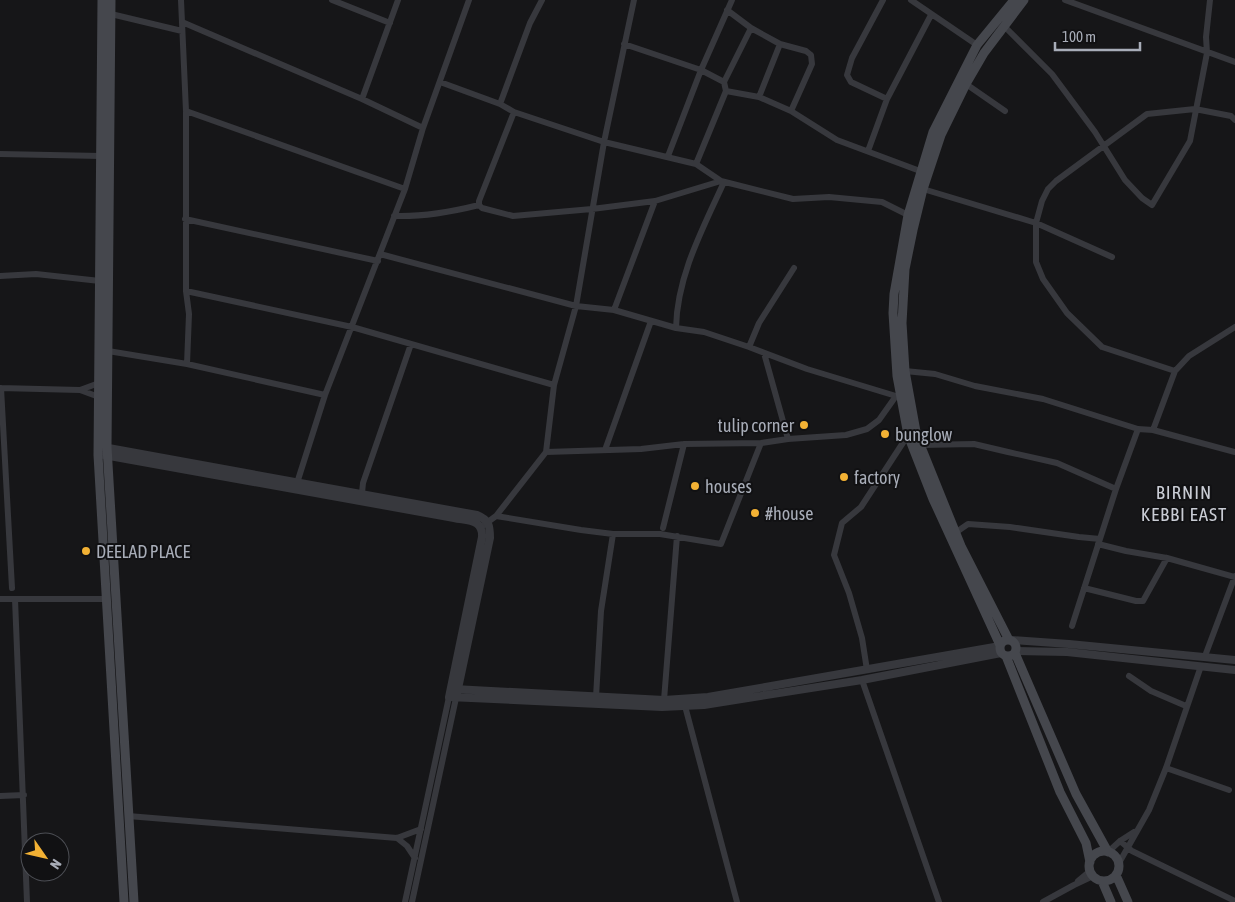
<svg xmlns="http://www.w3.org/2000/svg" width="1235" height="902" font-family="'Asap Condensed',sans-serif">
	<rect width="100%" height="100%" fill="#161618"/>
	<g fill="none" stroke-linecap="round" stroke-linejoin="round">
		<path stroke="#37383d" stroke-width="6" d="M181 0 186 111V291L189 314 187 364
			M332 0 390 23
			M883 0 852 58 847 75 851 82 887 99
			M911 0 977 45
			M1065 0 1235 62
			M727 10 751 28 780 44 806 51 811 55 812 64 791 111
			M111 14 182 31
			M182 22 362 99 423 128
			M1004 26 1052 74 1095 132 1125 180 1142 198 1152 205 1190 141 1207 53 1206 37 1210 0
			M624 44 701 70 724 82 726 91 759 97 791 111 837 140 920 171
			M440 82 500 104 514 112 604 142 696 164 721 181 793 199 829 197 882 202 908 215
			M724 82 751 28
			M966 84 1005 111
			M759 97 780 44
			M362 99 398 0
			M500 104 530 23 542 0
			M186 111 405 189
			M868 151 887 99 931 15
			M0 154 101 156
			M668 156 701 70 732 0
			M696 164 726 91
			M923 189 1036 223 1112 257
			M479 205V201L514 112
			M394 216C423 217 451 212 479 205L482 208 513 216 592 209 655 201 721 181
			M185 219 378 261
			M380 254 576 306 614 310 676 328 704 332 749 347 807 369 896 396
			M0 276 36 274 100 281
			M186 291 352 327 554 385
			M614 310 655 201
			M676 328C677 276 703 228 724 182
			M749 347 759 323 794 268
			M108 351 187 364 325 395
			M764 353 788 439
			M905 371 935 374 975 386 1043 399 1138 429 1153 430 1235 452
			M1175 371 1102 347 1067 313 1043 279 1036 262V223L1042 201 1048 189 1056 181 1147 114 1195 109 1231 116 1235 120
			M0 388 80 390 99 397
			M1 388 12 588
			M80 390 99 383
			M1153 430 1175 371 1189 356 1235 327
			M921 445 974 444 1008 452 1057 463 1116 489
			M605 450 651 321
			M546 452 641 449 684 444 761 443 788 439 846 435 867 429 879 420 896 396H900
			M297 483 325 395 405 189 423 128 469 0
			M362 493 363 483 411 344
			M496 516 581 530 613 534H660L721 544 761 443
			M481 527 496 516 546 452 554 385 576 306 604 142 634 0
			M663 528 684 444
			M955 533 968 524 1010 527 1079 537 1100 539
			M1098 544 1126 551 1167 558 1235 577
			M1084 588 1136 601H1143L1167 558
			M0 599H106
			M15 599 27 902
			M1072 626 1116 489 1138 429
			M1205 656 1235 576
			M867 670 862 638 849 593 834 555 842 523 861 507 908 435
			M1129 676 1151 691 1186 706
			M862 680 939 902
			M596 697 601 611 613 534
			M664 700 677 536
			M685 706 737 902
			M1166 768 1229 790
			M0 796 24 795
			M128 816 397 838 421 829
			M397 838 407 846 415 858
			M1120 841 1132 851 1235 901
			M1108 852 1120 841 1134 832
			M1119 863 1149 810 1166 768 1201 666
			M1078 881 1090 871
			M405 902 449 697
			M412 902 456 698
			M1043 902 1074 885 1093 876"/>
		<path stroke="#37383d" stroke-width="8" d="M103 447 477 515C489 520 490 525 490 538L456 698
			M104 455 454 518C468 521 483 519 482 537L449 697 662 707 704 705 862 680 1001 653
			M1011 640 1069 644 1235 660
			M1016 651 1067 652 1235 670
			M454 689 664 700 708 697 1000 646"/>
		<path stroke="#45474d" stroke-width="9" d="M102 0 98 455 124 902
			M111 0 107 447 134 902
			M1000 648a8 8 0 1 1 16 0a8 8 0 1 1-16 0Z
			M1009 640 961 546 917 437 905 371 902 323 905 269 913 230 923 189 941 135 966 84 984 53 1024 0
			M1000 645 933 499 908 435 897 376 893 313 894 294 908 215 933 132 977 45 1014 0
			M1015 653 1076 794 1108 852
			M1006 656 1060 792 1086 843 1090 862
			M1089 866a15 15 0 1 1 30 0a15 15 0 1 1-30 0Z
			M1116 875 1128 902
			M1102 881 1111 902"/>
	</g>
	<g fill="#f2b134" stroke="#111113" stroke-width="2">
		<circle cx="804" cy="425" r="5"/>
		<circle cx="885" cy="434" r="5"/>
		<circle cx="844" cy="477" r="5"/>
		<circle cx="695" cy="486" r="5"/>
		<circle cx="755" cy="513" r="5"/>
		<circle cx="86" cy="551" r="5"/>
	</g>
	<g text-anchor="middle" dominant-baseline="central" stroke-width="4" stroke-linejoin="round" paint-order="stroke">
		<g font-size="18" fill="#a8adb8" stroke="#111113" text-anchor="start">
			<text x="794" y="425" text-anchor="end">tulip corner</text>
			<text x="895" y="434">bunglow</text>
			<text x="854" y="477">factory</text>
			<text x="705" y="486">houses</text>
			<text x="765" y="513">#house</text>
			<text x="96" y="551">DEELAD PLACE</text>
		</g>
		<g font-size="19" letter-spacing="1" fill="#c9ccd4" stroke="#111113">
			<text x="1184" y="492">BIRNIN<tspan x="1184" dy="22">KEBBI EAST</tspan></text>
		</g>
	</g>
	<g transform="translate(45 857) rotate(124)"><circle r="24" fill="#111113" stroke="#4d4f55"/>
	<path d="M0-4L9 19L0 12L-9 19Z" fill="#f2b134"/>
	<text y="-8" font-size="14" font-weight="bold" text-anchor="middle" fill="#a8adb8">N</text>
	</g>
	<path d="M1055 42v8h85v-8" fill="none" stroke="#a8adb8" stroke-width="2.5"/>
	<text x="1062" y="42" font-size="15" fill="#a8adb8" stroke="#111113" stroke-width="4" paint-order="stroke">100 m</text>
</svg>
